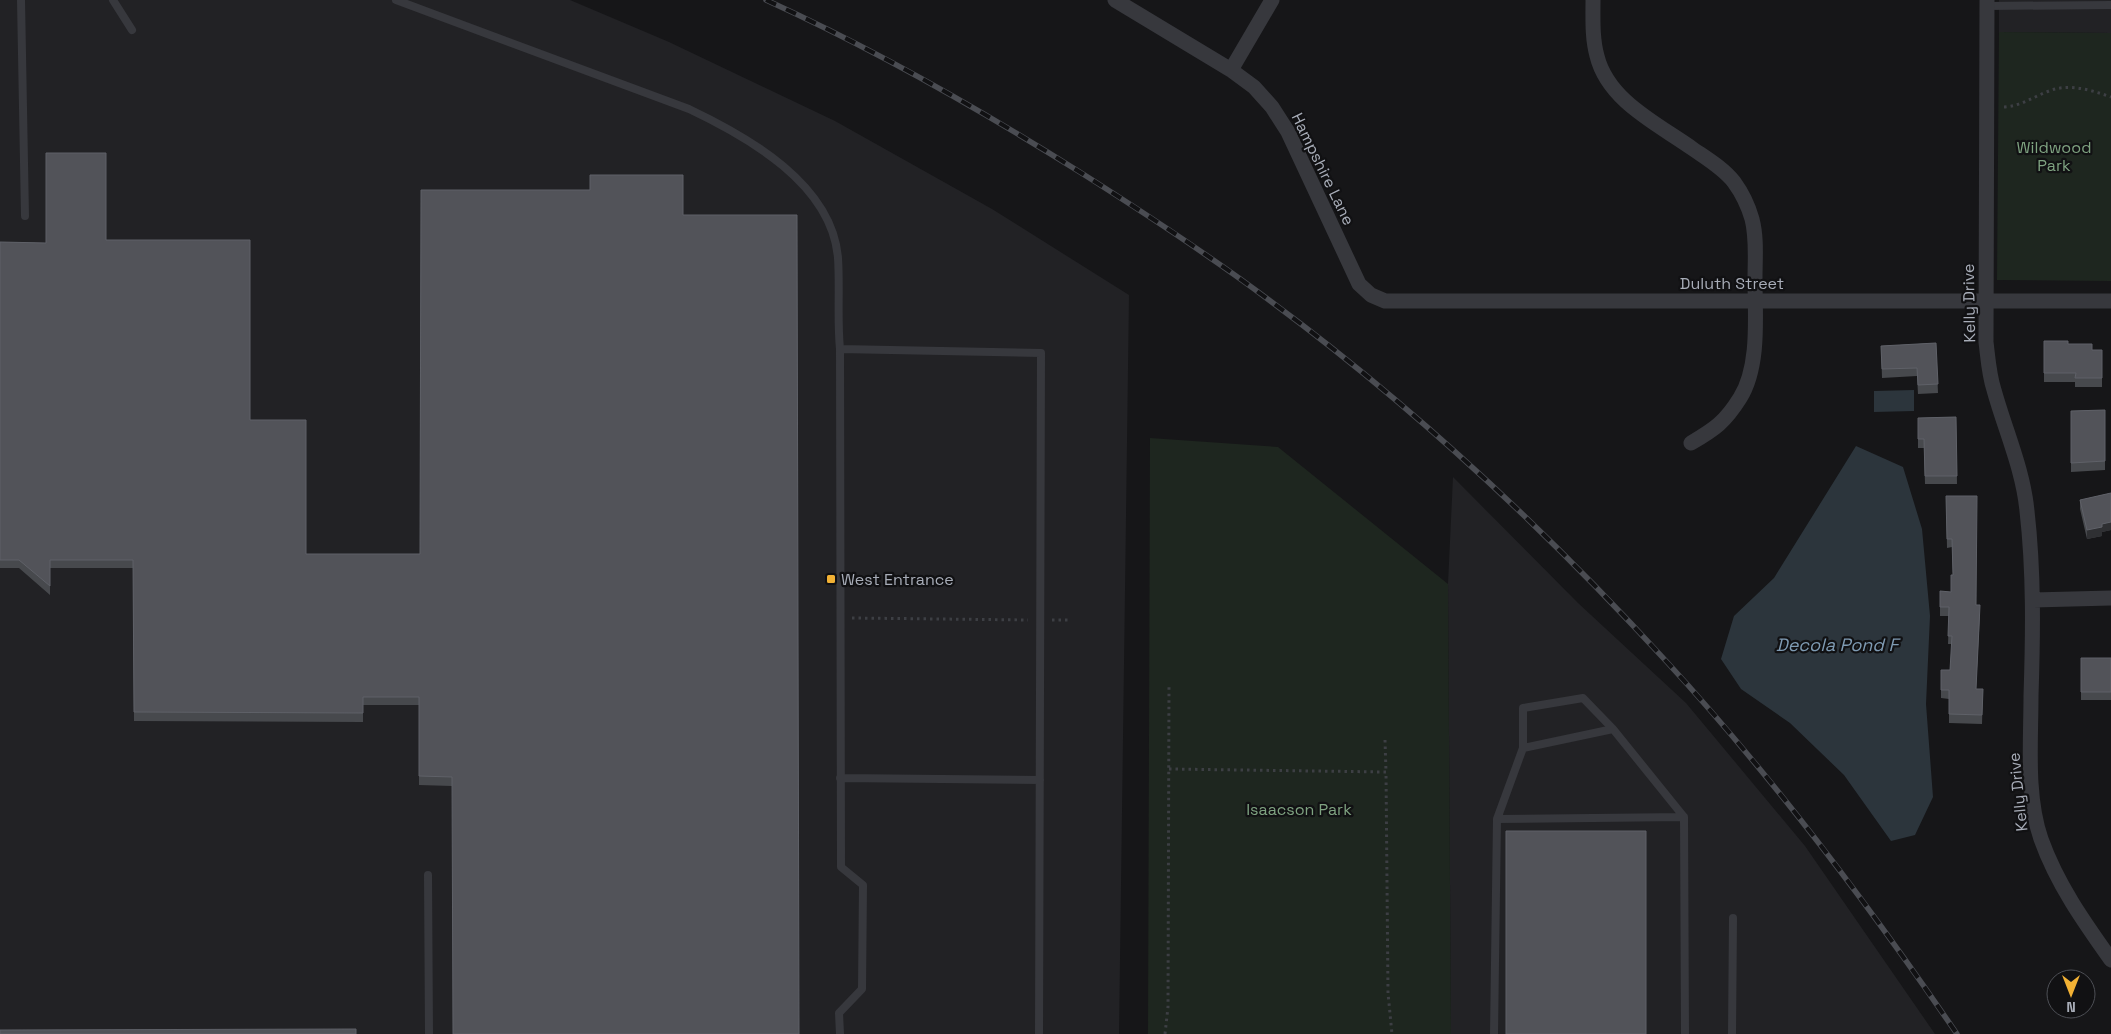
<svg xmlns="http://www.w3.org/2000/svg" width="2111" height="1034" font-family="'Space Grotesk',sans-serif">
	<rect width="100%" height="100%" fill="#161618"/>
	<path fill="#222225" d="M0 0H570L669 42 835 121 992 209 1129 295 1119 1034H0Z
		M1999 0H2111V33L1999 32Z
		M1453 477 1578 603 1686 703 1805 846 1935 1034H1451L1448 584Z"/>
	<path fill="#1e261f" d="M1999 32 2111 33V281L1997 280Z
		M1150 438 1278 447 1448 584 1451 1034H1148Z"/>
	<path fill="#2c353c" d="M1914 390V411L1874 412V391Z
		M1856 446 1903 467 1922 529 1930 616 1926 704 1933 797 1915 835 1891 841 1844 775 1790 723 1741 689 1721 659 1734 616 1774 578Z"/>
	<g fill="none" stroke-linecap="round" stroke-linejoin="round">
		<path stroke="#3d3f44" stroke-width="3" stroke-dasharray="2.5 4" stroke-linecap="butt" d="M2004 107C2021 106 2033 97 2049 91 2069 83 2091 90 2111 97
			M852 618 1028 620
			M1052 620H1071
			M1385 740 1386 772
			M1169 769 1386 772 1388 993 1392 1034
			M1165 1034 1168 1007 1169 686"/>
		<path stroke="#37383d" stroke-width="8" d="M21 0 25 216
			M113 0 132 30
			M396 0 689 109C748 137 832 184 838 258 840 289 837 319 840 349L841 867 863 885 862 989 839 1013 840 1034
			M1987 6 2111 5
			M840 349 1041 353 1039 1034
			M1523 748V708L1583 698 1613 729
			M840 778 1040 780
			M1497 819 1684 817
			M428 875 429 1034
			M1494 1034 1497 819 1523 748 1613 729 1684 817 1685 1034
			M1732 1034 1733 918"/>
		<path stroke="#37383d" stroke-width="15" d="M1115 0 1231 70 1254 87 1272 107 1288 132 1359 284 1371 295 1385 301H2111
			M1593 0C1593 19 1592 38 1597 56 1608 101 1658 124 1693 149 1706 158 1723 168 1734 182 1742 193 1748 205 1752 219 1757 238 1755 259 1755 279 1755 315 1760 366 1740 398 1725 422 1715 429 1691 443
			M1987 0 1986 342C1988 358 1989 375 1994 390 2005 430 2023 469 2027 511 2034 573 2033 634 2031 696 2031 742 2026 796 2041 839 2057 884 2084 922 2111 960
			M1231 70 1272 0
			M2033 600 2111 598"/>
		<defs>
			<path id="rail" d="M766 0C876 50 981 110 1083 174 1146 214 1209 255 1269 300 1413 406 1545 529 1666 661 1773 777 1868 904 1957 1034"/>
		</defs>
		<use href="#rail" stroke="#4a4c52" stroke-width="5.5"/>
		<use href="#rail" stroke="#111113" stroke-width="4" stroke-dasharray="11" stroke-linecap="butt"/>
	</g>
	<path fill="#47494d" d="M683 175 452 786 419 785V705H363V722L134 721 133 568H50V595L19 568H0V242L46 243 106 240 250 420 306 554H420L590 190Z
		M2044 341 2068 344 2092 350H2102V387H2075V382H2044Z
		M1936 343 1938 393 1918 394 1917 376 1882 378 1881 346Z
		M2105 410V470L2071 472V411Z
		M1956 417 1957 484H1925L1924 448H1918V418Z
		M2111 493V530L2102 532V536L2087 539 2080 509V500Z
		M1946 496 1976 605 1980 614 1976 689H1983L1982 724 1949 723V699L1941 698V690L1950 670 1952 644H1948L1949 616H1940V591L1951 592 1953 575 1952 547 1947 548Z
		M2081 658H2111V700H2081Z"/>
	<path fill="#2f3033" d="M2111 522V530L2102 532V536L2087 539V530L2102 524Z"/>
	<path fill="#525359" stroke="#5f6168" d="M46 153H106V240H250V420H306V554H420L421 190H590V175H683V215H797L799 1034H453L452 777 419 776V697H363V713L134 712 133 560H50V586L19 560H0V242L46 243Z
		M2044 341H2068V344H2092V350H2102V378H2075L2076 373H2044Z
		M1936 343 1938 384 1918 385 1917 368 1882 369 1881 346Z
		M2105 410V461L2071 463V411Z
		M1956 417 1957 476H1925L1924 439H1918V418Z
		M2111 493V522L2102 524V527L2087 530 2080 500Z
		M1946 496H1977L1976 605H1980L1976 689H1983L1982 715 1949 714V690H1941V670H1950L1952 636H1948L1949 607H1940V591L1951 592V575H1953L1952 539H1947Z
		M2081 658H2111V692H2081Z
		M1506 831H1646V1034H1506Z
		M356 1029V1034H0V1030Z"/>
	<rect fill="#f2b134" stroke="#111113" stroke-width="2" x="826" y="574" width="10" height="10" rx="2.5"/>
	<g text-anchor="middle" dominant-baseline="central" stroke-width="4.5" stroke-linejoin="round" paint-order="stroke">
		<g font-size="16" fill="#7fa381" stroke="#111113">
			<text x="2054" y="147">Wildwood<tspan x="2054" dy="18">Park</tspan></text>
			<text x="1299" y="809">Isaacson Park</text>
		</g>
		<g font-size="16" fill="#a8adb8" stroke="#111113">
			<text transform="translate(1323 169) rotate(64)">Hampshire Lane</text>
			<text x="1732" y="283">Duluth Street</text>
			<text transform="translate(1969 303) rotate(-91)">Kelly Drive</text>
			<text transform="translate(2018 792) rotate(-96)">Kelly Drive</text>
		</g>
		<g font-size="16" fill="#a8adb8" stroke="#111113" text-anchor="start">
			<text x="841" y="579">West Entrance</text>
		</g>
		<g font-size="18" font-style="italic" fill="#7f9bb3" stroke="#111113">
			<text x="1837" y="644">Decola Pond F</text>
		</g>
	</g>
	<g transform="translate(2071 994) rotate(180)"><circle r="24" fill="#111113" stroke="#4d4f55"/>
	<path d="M0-4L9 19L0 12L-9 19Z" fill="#f2b134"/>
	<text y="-8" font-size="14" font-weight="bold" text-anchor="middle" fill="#a8adb8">N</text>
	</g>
</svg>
